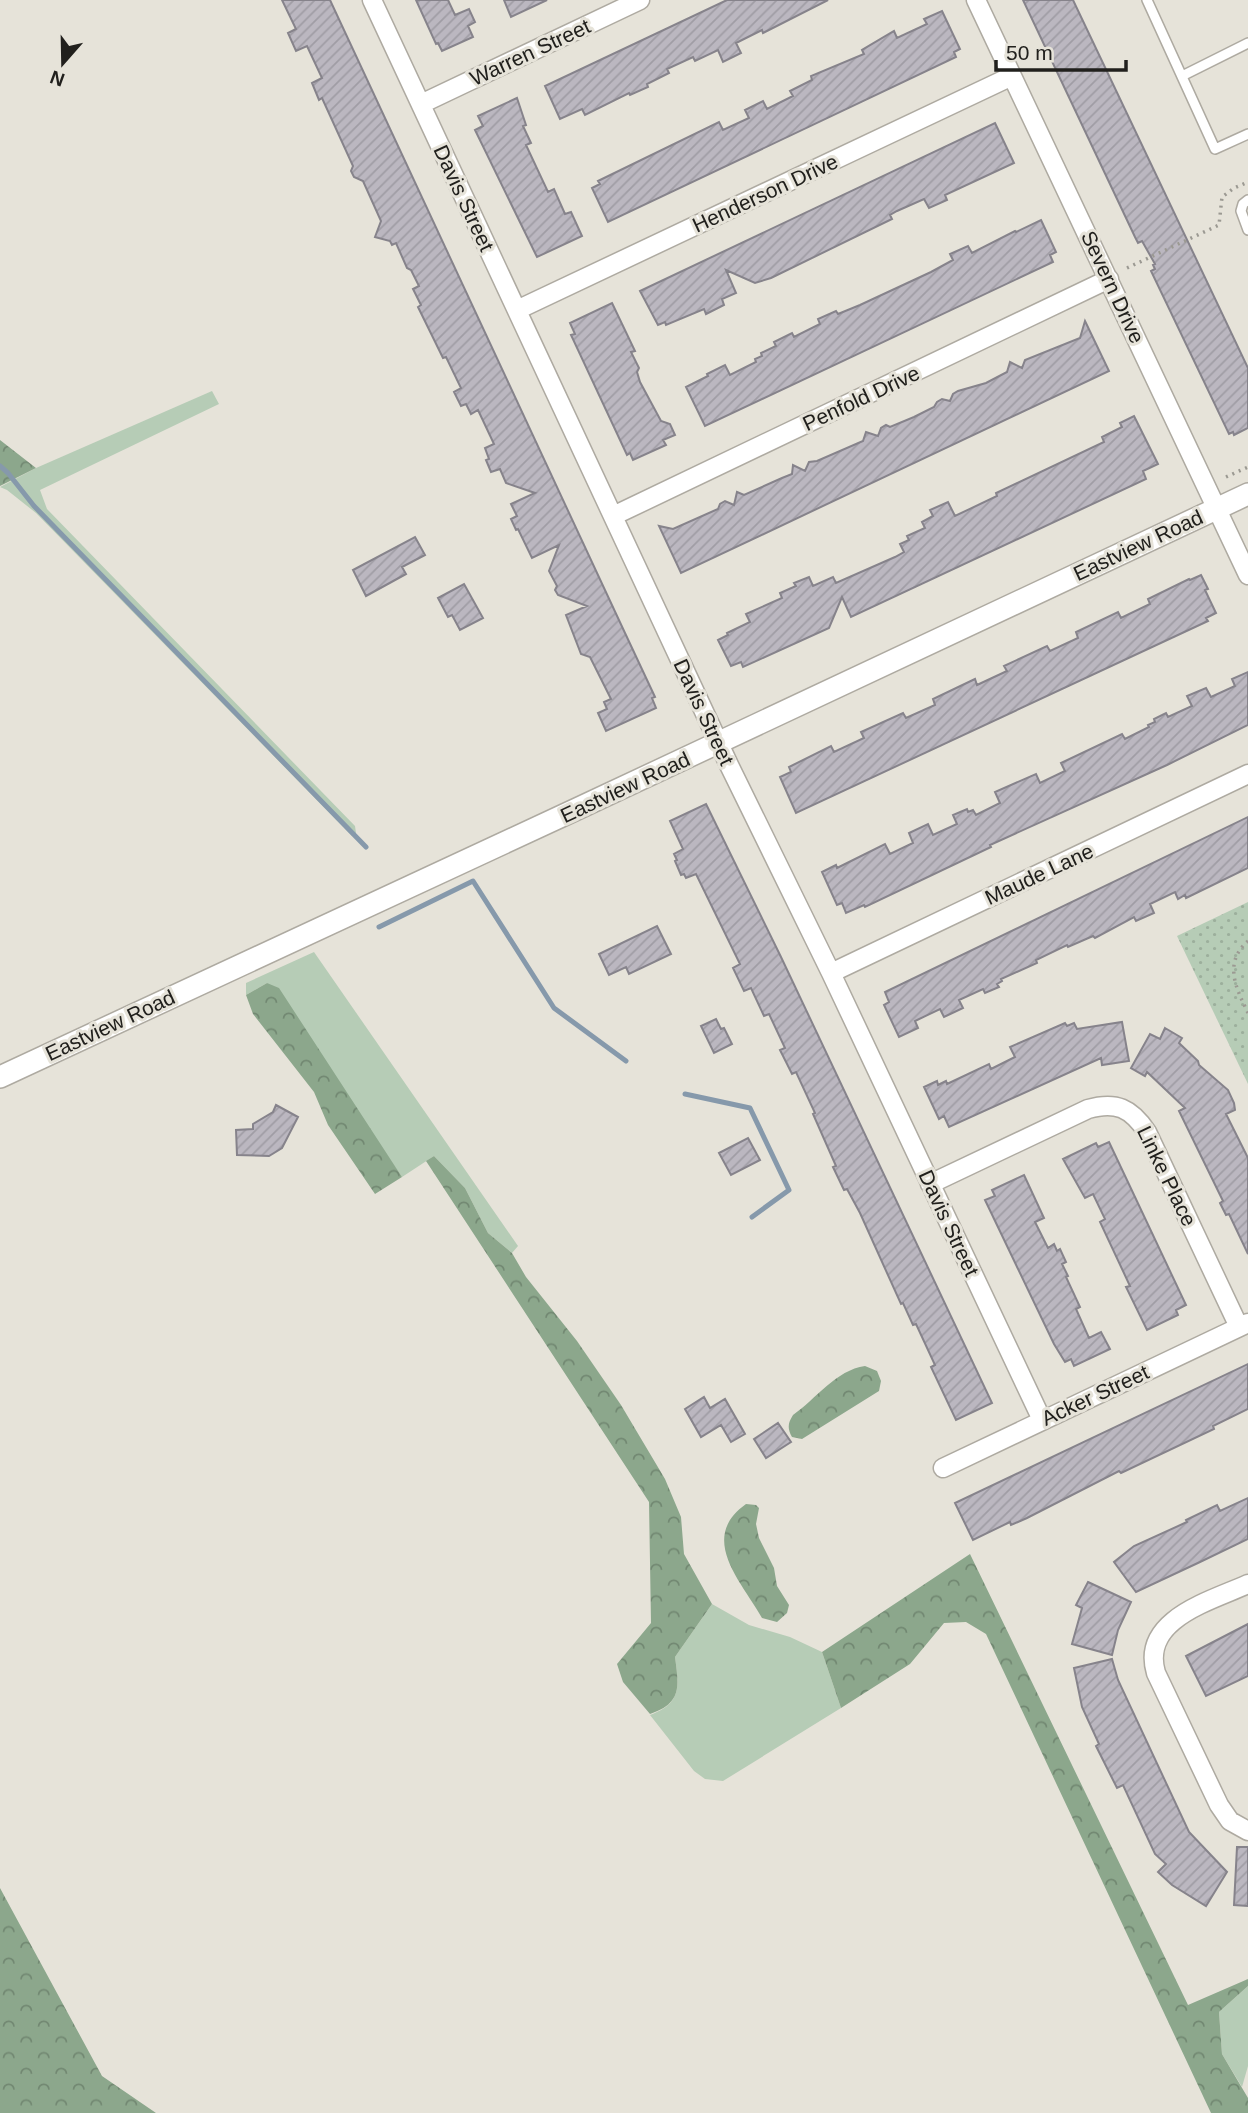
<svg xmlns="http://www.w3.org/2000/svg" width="1248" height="2113" font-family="Arial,sans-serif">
	<defs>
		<pattern id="forest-crowns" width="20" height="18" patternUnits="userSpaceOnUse" patternTransform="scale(1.75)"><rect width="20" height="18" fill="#8ca78c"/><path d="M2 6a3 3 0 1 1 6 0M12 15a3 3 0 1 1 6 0" fill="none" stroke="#728872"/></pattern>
		<pattern id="park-dots" width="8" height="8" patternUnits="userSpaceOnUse" patternTransform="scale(1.75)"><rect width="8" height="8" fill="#b6ccb6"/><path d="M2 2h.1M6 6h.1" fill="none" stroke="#9caf9c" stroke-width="1.8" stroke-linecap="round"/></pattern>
		<pattern id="building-hatch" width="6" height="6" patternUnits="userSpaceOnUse" patternTransform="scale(1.75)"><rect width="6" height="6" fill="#bbb7c0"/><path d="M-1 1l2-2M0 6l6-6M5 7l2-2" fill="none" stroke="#a09da5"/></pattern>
	</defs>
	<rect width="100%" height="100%" fill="#e6e3d9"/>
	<path fill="#b6ccb6" d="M212 391 219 404 40 490 47 509 355 826 356 833 352 836 36 513 7 490 0 487 36 468Z
		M314 952 518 1246 512 1253 488 1233 465 1188 434 1156 402 1177 267 983 246 995V983Z
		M712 1604 749 1625 790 1637 822 1652 841 1708 723 1781 705 1779 694 1771 650 1715C682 1703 679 1687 675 1657Z
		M1248 1986V2066L1242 2087 1222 2054 1219 2012Z"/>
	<path fill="url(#forest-crowns)" d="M0 440 36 468 0 486Z
		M267 983 279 988 402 1177 375 1194 328 1125 314 1092 253 1014 246 995Z
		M434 1156 465 1188 488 1233 512 1253 526 1277 577 1341 621 1405 665 1479 681 1517 684 1554 712 1604 675 1657C679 1687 682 1703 650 1714L623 1682 617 1664 651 1623 649 1502 426 1161Z
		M865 1366 877 1371 881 1381 879 1391 802 1439 792 1437C787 1428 788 1423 793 1415 816 1399 836 1370 865 1366Z
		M746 1504 756 1505 759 1508 756 1524 759 1538 774 1568 777 1586 789 1605 787 1613 777 1622 762 1618C741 1581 698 1538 746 1504Z
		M970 1554 1188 2005 1248 1979V1986L1219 2012 1222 2054 1248 2098V2113H1211L986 1634 966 1622 944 1623 910 1664 841 1708 822 1652Z
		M0 1888 102 2076 156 2113H0Z"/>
	<path fill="url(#park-dots)" d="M1248 902V1084L1177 936Z"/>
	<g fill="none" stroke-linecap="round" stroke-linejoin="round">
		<path stroke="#8699ab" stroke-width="5" d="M0 466 8 473 34 506 366 847
			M379 927 473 881 554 1008 626 1061
			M685 1094 750 1108 789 1190 752 1217"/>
	</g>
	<path fill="url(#building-hatch)" stroke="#86838b" stroke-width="2" d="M282 0H330L625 633 655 697 652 698 656 708 606 731 598 713 607 709 604 702 611 699 590 657 581 654 566 615 587 606 558 595 555 590 557 586 549 571 559 545 532 558 518 529 516 530 511 519 517 516 511 504 535 493 506 483 500 469 491 472 486 460 489 459 485 448 494 444 478 410 471 414 466 404 461 406 454 392 461 388 446 357 443 358 418 307 421 305 413 289 419 286 411 270 407 268 396 243 392 245 390 241 375 237 381 221 363 181 354 177 351 171 353 166 322 98 319 100 312 83 322 78 307 46 296 51 288 33 296 29Z
		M416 0H448L455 15 469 9 475 22 468 26 473 37 442 51 438 43 436 44Z
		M504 0H547L511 17Z
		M727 0H828L763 33 762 30 736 43 741 53 723 62 718 50 695 61 693 57 667 69 669 73 647 84 648 87 630 95 629 93 585 115 582 109 560 119 545 86Z
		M1023 0H1073L1248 368V428L1234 435 1233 432 1229 434 1151 271 1155 269 1153 265 1155 264 1142 241 1138 243 1135 237Z
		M942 11 960 49 954 52 956 57 608 222 592 188 600 184 598 181 719 122 723 130 749 118 745 110 763 101 767 109 793 96 790 91 812 80 811 76 864 54 862 50 894 31 897 38 927 24 924 19Z
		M517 98 526 125 523 126 531 143 526 145 548 192 554 189 565 214 571 212 582 236 537 257 475 130 483 126 478 116Z
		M995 123 1014 163 945 195 947 200 929 208 924 199 897 211 890 215 892 219 771 278 755 283 726 270 736 293 722 299 724 305 706 314 704 309 666 325 665 322 658 325 640 291Z
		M1041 220 1056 252 1050 255 1053 262 705 426 686 387 708 376 707 374 725 365 730 375 756 362 755 359 762 356 761 353 776 346 774 342 792 333 794 337 820 324 818 319 836 311 838 314 860 305 931 272 953 260 950 254 968 246 972 253 1015 231 1016 232Z
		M612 303 635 351 631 352 639 368 637 372 640 382 661 421 670 424 675 435 663 440 666 445 633 460 630 453 627 455 571 335 575 334 570 323Z
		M1085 321 1109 371 681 573 659 526 673 529 718 509 720 504 725 501 734 505 737 492 744 495 782 478 792 474 793 465 805 471 809 462 817 461 863 441 866 432 878 436 881 428 886 425 890 427 914 417 934 407 937 402 942 399 950 401 953 394 958 391 986 383 1007 372 1010 362 1022 368 1025 360 1080 338Z
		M1134 416 1158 464 1143 471 1146 479 851 617 842 597 829 628 743 667 741 662 731 666 718 640 728 635 727 633 750 622 746 614 782 598 780 593 796 586 794 583 809 577 813 586 833 577 836 583 895 557 904 552 900 544 909 540 907 536 925 528 922 522 933 516 930 510 948 502 955 516 997 496 996 493 1104 442 1102 437 1122 427 1120 423Z
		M415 537 425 555 402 567 406 574 366 596 353 570Z
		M1201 575 1208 589 1205 590 1216 613 1206 618 1208 621 796 813 780 777 791 772 789 767 831 746 834 752 864 738 861 732 903 713 906 718 935 705 933 699 975 679 977 685 1007 671 1004 666 1047 646 1050 651 1078 638 1076 632 1118 612 1121 618 1150 604 1148 599 1189 579 1190 580Z
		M464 584 483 618 460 630 452 615 448 617 438 598Z
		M1248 672V725L1167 765 990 845 991 847 865 907 864 905 846 913 842 903 837 905 822 872 836 865 837 868 885 844 890 854 913 843 909 833 928 824 933 835 957 824 953 815 967 809 968 812 973 810 976 815 1000 803 995 792 1036 774 1040 783 1065 771 1061 763 1122 734 1125 739 1149 727 1148 725 1155 722 1154 719 1166 713 1168 717 1192 706 1187 696 1206 688 1211 697 1235 686 1232 679Z
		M706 804 781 957 992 1403 956 1420 931 1367 935 1365 916 1324 913 1325 903 1303 901 1304 860 1213 847 1189 844 1190 833 1167 836 1166 813 1114 815 1113 796 1072 792 1074 780 1050 785 1048 769 1014 764 1016 751 988 744 991 733 968 740 964 696 874 686 878 684 874 681 875 675 861 677 860 674 854 683 849 670 821Z
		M1248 817V868L1186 898 1185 895 1178 899 1175 892 1150 904 1154 913 1136 921 1134 917 1095 938 1093 936 1068 947 1067 945 1036 960 1037 963 1001 979 1002 981 997 984 999 987 985 993 983 989 959 1000 963 1008 944 1017 940 1009 915 1021 918 1028 899 1037 884 1005 889 1002 885 992Z
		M657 926 671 954 629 974 626 967 609 975 599 954Z
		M716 1019 721 1029 724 1028 732 1044 714 1053 701 1026Z
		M1122 1022 1129 1061 1102 1065 1101 1058 949 1127 944 1116 939 1119 924 1087 937 1081 938 1085 946 1081 947 1084 989 1064 991 1069 1015 1057 1010 1047 1065 1023 1067 1026 1074 1023 1077 1029Z
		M1165 1028 1182 1038 1179 1043 1198 1061 1199 1065 1228 1090 1234 1103 1235 1110 1226 1114 1248 1158V1254L1229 1214 1226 1215 1220 1203 1223 1201 1179 1111 1185 1108 1147 1072 1145 1076 1131 1068 1150 1034 1160 1039Z
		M276 1105 298 1117 282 1148 269 1156 237 1155 236 1130 253 1129V1124L273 1112Z
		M748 1138 760 1160 731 1175 719 1153Z
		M1109 1142 1186 1305 1176 1310 1178 1315 1147 1330 1126 1287 1130 1286 1100 1222 1105 1219 1093 1194 1085 1198 1063 1159 1096 1143 1098 1147Z
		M1024 1175 1044 1218 1035 1222 1048 1248 1054 1244 1057 1251 1060 1249 1066 1262 1062 1264 1068 1276 1066 1277 1080 1307 1076 1309 1089 1338 1101 1332 1110 1349 1074 1366 1071 1359 1065 1362 1054 1344 985 1200 995 1196 992 1190Z
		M1248 1364V1409L1213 1426 1214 1429 1121 1473 1119 1471 1027 1518 1011 1525 1010 1522 973 1540 955 1503Z
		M704 1397 710 1408 725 1399 745 1434 731 1442 721 1425 701 1437 685 1409Z
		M778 1423 791 1442 766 1458 754 1439Z
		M1248 1498V1539L1200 1562 1136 1592 1114 1562 1134 1546 1187 1522 1186 1520 1217 1505 1220 1511Z
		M1088 1582 1131 1602 1118 1630 1112 1655 1072 1644 1082 1608 1076 1605Z
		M1248 1624V1676L1206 1696 1186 1656Z
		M1112 1659 1118 1680 1189 1832 1227 1872 1206 1906 1172 1885 1158 1872 1166 1864 1155 1854 1123 1785 1117 1788 1096 1746 1099 1744 1082 1707 1074 1668Z
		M1237 1847H1248V1906L1234 1905Z"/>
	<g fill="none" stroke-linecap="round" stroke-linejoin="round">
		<defs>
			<path id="service" d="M1147 0 1215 149 1248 134
				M1182 76 1248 43
				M1248 200 1243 204 1241 211 1248 230"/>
			<path id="minor" d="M372 0 729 765 831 973 1042 1420
				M976 0 1248 575
				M421 104 640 0
				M517 310 1012 76
				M613 516 1109 279
				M831 973 1248 774
				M930 1184 1088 1109C1116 1101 1131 1108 1147 1132L1239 1327
				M943 1468 1248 1323
				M1248 1584C1211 1601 1140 1619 1156 1673L1219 1805 1230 1821 1248 1831"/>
			<path id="tertiary" d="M0 1077 579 808 1248 494"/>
		</defs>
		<use href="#service" stroke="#aeaaa1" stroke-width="12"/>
		<use href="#minor" stroke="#aeaaa1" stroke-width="21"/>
		<use href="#tertiary" stroke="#aeaaa1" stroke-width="24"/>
		<path stroke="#9b9992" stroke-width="3.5" stroke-dasharray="2 5" stroke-linecap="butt" d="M1127 268 1219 225 1222 197 1234 188 1248 182
			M1226 477 1248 467
			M1248 941C1223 963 1236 988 1248 1013"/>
		<use href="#service" stroke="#fff" stroke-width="9"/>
		<use href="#minor" stroke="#fff" stroke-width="18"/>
		<use href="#tertiary" stroke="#fff" stroke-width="21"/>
	</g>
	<g text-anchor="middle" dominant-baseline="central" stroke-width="6" stroke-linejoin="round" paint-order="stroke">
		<g font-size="21" fill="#21201d" stroke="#e6e3d9">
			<text transform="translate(530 52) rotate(-25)">Warren Street</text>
			<text transform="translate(765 193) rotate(-25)">Henderson Drive</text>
			<text transform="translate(464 198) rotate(65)">Davis Street</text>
			<text transform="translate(1113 287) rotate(65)">Severn Drive</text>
			<text transform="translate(861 398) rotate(-25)">Penfold Drive</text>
			<text transform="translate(1138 545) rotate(-25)">Eastview Road</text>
			<text transform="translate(704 712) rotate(65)">Davis Street</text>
			<text transform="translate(625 787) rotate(-25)">Eastview Road</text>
			<text transform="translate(1039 874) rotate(-25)">Maude Lane</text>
			<text transform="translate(110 1025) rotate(-25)">Eastview Road</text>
			<text transform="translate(1167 1176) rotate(64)">Linke Place</text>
			<text transform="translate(949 1223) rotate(65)">Davis Street</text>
			<text transform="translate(1095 1395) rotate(-25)">Acker Street</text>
		</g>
	</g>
	<g transform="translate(63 63) rotate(200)" stroke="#e6e3d9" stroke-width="5" paint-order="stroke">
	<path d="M0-5L12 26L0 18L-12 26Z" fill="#21201d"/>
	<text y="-10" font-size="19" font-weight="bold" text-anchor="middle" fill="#21201d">N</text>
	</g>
	<path d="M996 60v10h130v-10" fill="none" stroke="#21201d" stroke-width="3.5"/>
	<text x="1006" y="60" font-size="21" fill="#21201d" stroke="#e6e3d9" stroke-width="5" paint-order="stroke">50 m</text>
</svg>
